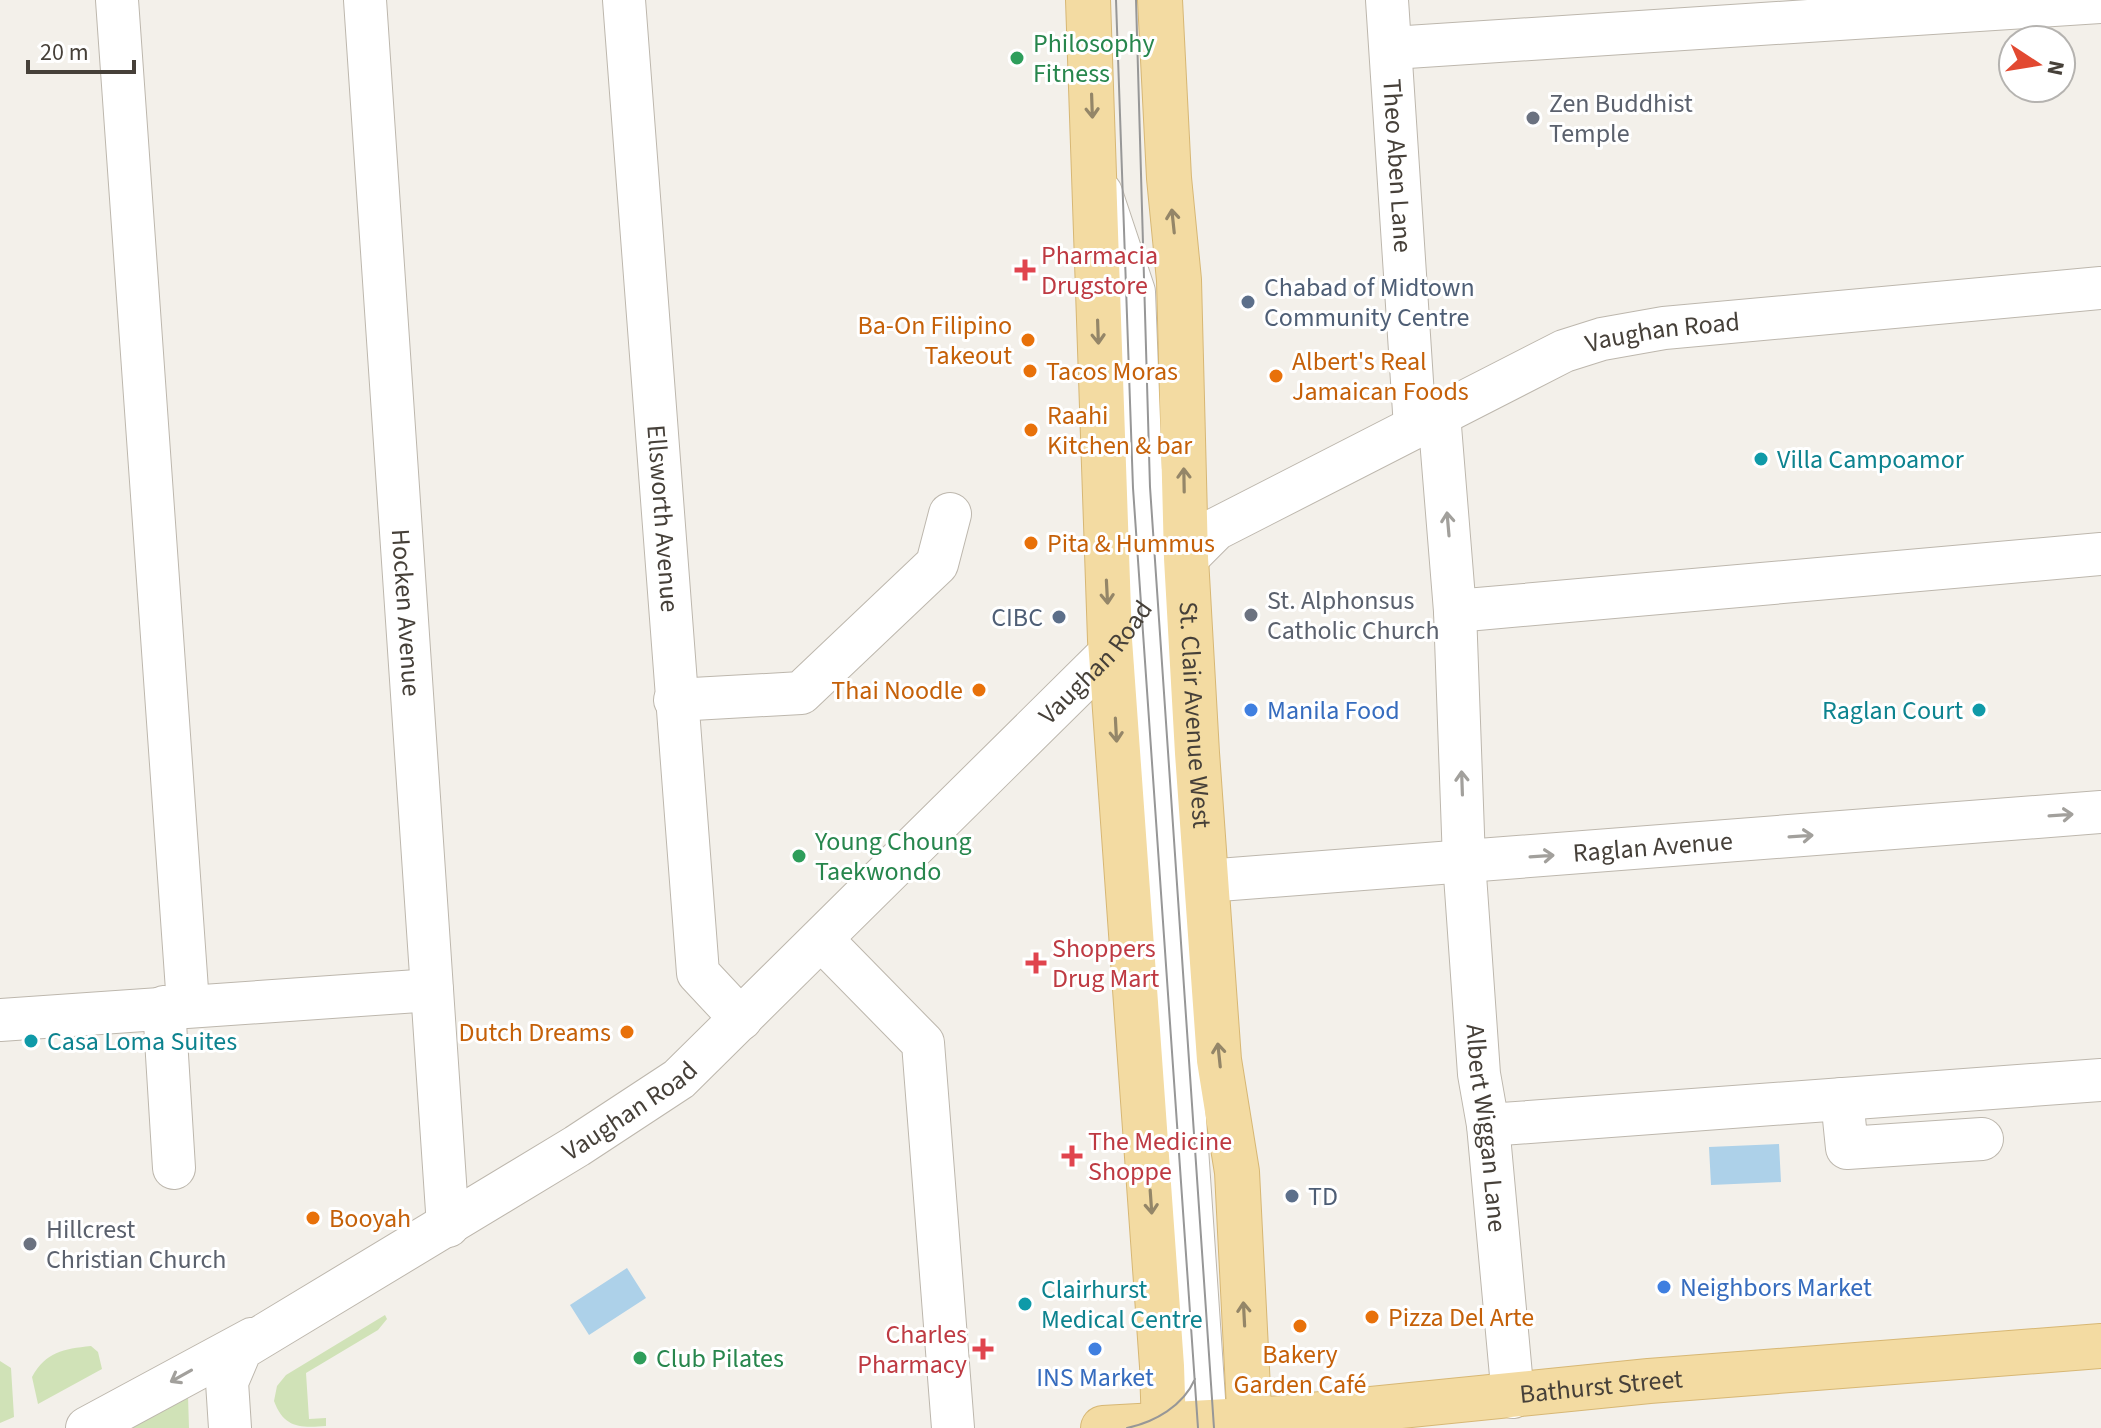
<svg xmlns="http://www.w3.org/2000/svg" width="2101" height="1428" font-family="'Source Sans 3',sans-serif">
	<rect width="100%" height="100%" fill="#f3f0ea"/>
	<path fill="#d0e2b7" d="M385 1315 387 1319 378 1330 306 1373 309 1419 326 1418V1426C300 1428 284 1428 274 1401L277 1386 286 1375Z
		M91 1346 98 1352 102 1369 38 1404 32 1377C46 1352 63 1349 91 1346Z
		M0 1361 11 1368 14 1417 0 1423Z
		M188 1396 189 1428H123Z"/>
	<path fill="#add1e9" d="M1779 1144 1781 1182 1711 1185 1709 1147Z
		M627 1268 646 1298 589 1335 570 1305Z"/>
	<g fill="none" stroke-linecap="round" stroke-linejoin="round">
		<defs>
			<g id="minor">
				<path d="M117 0 188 1004"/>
				<path id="s1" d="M365 0 448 1226"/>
				<path id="s2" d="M624 0 698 973 741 1019"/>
				<path id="s3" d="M1387 0 1415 427"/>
				<path d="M1392 48 2101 2"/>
				<path d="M1101 193 1134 292 1141 471 1206 1428"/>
				<path id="s4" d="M1439 414 1455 611 1464 861 1479 1074 1488 1125 1513 1397"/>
				<path d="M1455 611 2101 554"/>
				<path d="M675 700 801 693 937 564 950 514"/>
				<path id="s5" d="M1206 881 2101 812"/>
				<path d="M822 940 923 1043 953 1428"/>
				<path d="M164 1007 174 1168"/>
				<path d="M0 1020 432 990"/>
				<path d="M1842 1099 1847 1148 1982 1139"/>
				<path d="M1488 1125 2101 1080"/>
				<path d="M87 1428 252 1339"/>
				<path id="s6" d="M230 1428 227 1382 241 1349 577 1146 679 1079 1111 652 1157 588 1216 529 1564 351 1602 339 1664 328 2101 288"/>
			</g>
			<g id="major">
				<path d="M1088 0 1110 640 1162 1366 1164 1428"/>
				<path id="s7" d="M1160 0 1169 178 1179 280 1186 558 1197 753 1219 1060 1237 1172 1250 1428"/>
				<path id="s8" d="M1103 1428 1282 1418 1649 1381 2101 1346"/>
			</g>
		</defs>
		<use href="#minor" stroke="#bdb7ad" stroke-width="44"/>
		<use href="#major" stroke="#d7b774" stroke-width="46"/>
		<use href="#minor" stroke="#fff" stroke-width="42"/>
		<use href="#major" stroke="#f3dba2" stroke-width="44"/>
		<path stroke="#979797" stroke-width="2" d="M1116 0 1133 488 1198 1428
			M1136 0 1150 487 1214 1428
			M1127 1428C1155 1422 1183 1406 1195 1379"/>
	</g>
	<defs><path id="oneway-shaft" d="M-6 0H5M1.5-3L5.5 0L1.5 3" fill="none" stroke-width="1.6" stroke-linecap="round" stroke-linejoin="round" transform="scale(2)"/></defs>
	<g stroke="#948668">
		<use href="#oneway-shaft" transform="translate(1092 106) rotate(88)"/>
		<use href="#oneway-shaft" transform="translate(1173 221) rotate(-96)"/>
		<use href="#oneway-shaft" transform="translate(1098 332) rotate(88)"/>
		<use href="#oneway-shaft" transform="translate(1184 480) rotate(-91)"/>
		<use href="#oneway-shaft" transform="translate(1107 592) rotate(87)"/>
		<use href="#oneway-shaft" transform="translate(1116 730) rotate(87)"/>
		<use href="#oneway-shaft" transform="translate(1219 1055) rotate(-96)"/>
		<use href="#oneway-shaft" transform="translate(1151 1202) rotate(86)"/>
		<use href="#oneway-shaft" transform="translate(1244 1314) rotate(-93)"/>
	</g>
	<g stroke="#a2a09c">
		<use href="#oneway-shaft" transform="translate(1448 524) rotate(-95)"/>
		<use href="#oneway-shaft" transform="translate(1462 783) rotate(-92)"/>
		<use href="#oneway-shaft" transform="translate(2061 815) rotate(-4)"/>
		<use href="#oneway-shaft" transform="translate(1801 836) rotate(-4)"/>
		<use href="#oneway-shaft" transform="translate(1542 856) rotate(-4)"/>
		<use href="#oneway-shaft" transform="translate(181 1376) rotate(151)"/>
	</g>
	<g fill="#2e9e5b" stroke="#fff" stroke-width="3">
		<circle cx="1017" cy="58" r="8"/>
		<circle cx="799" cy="856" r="8"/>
		<circle cx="640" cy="1358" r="8"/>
	</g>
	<g fill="#6b7280" stroke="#fff" stroke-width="3">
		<circle cx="1533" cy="118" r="8"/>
		<circle cx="1251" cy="615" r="8"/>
		<circle cx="30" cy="1244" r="8"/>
	</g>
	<g fill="#e0444e" stroke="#fff" stroke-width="3">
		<path d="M1021 258h8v8h8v8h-8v8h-8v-8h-8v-8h8z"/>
		<path d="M1032 951h8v8h8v8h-8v8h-8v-8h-8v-8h8z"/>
		<path d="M1068 1144h8v8h8v8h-8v8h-8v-8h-8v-8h8z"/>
		<path d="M979 1337h8v8h8v8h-8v8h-8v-8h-8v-8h8z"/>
	</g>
	<g fill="#5c6f8a" stroke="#fff" stroke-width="3">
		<circle cx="1248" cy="302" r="8"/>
		<circle cx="1059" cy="617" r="8"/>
		<circle cx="1292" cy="1196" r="8"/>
	</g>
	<g fill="#e8710a" stroke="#fff" stroke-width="3">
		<circle cx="1028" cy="340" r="8"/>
		<circle cx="1030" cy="371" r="8"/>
		<circle cx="1276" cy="376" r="8"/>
		<circle cx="1031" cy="430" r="8"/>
		<circle cx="1031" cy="543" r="8"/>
		<circle cx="979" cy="690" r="8"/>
		<circle cx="627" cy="1032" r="8"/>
		<circle cx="313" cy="1218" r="8"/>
		<circle cx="1372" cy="1317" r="8"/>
		<circle cx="1300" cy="1326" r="8"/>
	</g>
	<g fill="#0f9aa8" stroke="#fff" stroke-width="3">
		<circle cx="1761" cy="459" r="8"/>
		<circle cx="1979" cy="710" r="8"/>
		<circle cx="31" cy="1041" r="8"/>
		<circle cx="1025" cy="1304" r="8"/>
	</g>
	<g fill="#3f7fe0" stroke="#fff" stroke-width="3">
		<circle cx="1251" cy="710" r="8"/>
		<circle cx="1664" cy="1287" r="8"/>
		<circle cx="1095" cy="1349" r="8"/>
	</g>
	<g text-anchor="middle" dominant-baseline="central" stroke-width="6" stroke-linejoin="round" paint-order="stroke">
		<g font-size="26" fill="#27864d" stroke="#fff" text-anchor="start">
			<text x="1033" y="43">Philosophy<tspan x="1033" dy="30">Fitness</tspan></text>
			<text x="815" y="841">Young Choung<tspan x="815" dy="30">Taekwondo</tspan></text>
			<text x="656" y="1358">Club Pilates</text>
		</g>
		<g font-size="26" fill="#5b616d" stroke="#fff" text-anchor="start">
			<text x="1549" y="103">Zen Buddhist<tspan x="1549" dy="30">Temple</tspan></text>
			<text x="1267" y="600">St. Alphonsus<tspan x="1267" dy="30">Catholic Church</tspan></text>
			<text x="46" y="1229">Hillcrest<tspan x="46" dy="30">Christian Church</tspan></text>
		</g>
		<g font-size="26" fill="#464039" stroke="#fff">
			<text stroke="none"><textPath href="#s3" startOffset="166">Theo Aben Lane</textPath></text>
			<text stroke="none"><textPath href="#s6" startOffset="1858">Vaughan Road</textPath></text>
			<text stroke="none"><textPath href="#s2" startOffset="520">Ellsworth Avenue</textPath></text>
			<text stroke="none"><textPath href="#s1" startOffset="614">Hocken Avenue</textPath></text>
			<text stroke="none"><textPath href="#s6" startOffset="1186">Vaughan Road</textPath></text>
			<text stroke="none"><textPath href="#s7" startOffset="716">St. Clair Avenue West</textPath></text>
			<text stroke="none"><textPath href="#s5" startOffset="448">Raglan Avenue</textPath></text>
			<text stroke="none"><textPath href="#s6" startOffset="538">Vaughan Road</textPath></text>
			<text stroke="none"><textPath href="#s4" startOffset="716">Albert Wiggan Lane</textPath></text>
			<text stroke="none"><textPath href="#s8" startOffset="500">Bathurst Street</textPath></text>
		</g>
		<g font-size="26" fill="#be3a42" stroke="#fff" text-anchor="start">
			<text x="1041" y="255">Pharmacia<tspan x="1041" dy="30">Drugstore</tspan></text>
			<text x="1052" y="948">Shoppers<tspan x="1052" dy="30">Drug Mart</tspan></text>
			<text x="1088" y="1141">The Medicine<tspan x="1088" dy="30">Shoppe</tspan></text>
			<text x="967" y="1334" text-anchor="end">Charles<tspan x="967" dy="30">Pharmacy</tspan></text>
		</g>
		<g font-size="26" fill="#4e5e75" stroke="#fff" text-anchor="start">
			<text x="1264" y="287">Chabad of Midtown<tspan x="1264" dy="30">Community Centre</tspan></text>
			<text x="1043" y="617" text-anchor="end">CIBC</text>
			<text x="1308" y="1196">TD</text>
		</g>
		<g font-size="26" fill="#c56008" stroke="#fff" text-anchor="start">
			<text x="1012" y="325" text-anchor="end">Ba-On Filipino<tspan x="1012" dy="30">Takeout</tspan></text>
			<text x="1292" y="361">Albert's Real<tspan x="1292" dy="30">Jamaican Foods</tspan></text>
			<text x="1046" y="371">Tacos Moras</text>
			<text x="1047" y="415">Raahi<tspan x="1047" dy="30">Kitchen &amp; bar</tspan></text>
			<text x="1047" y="543">Pita &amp; Hummus</text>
			<text x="963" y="690" text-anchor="end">Thai Noodle</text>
			<text x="611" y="1032" text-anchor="end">Dutch Dreams</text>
			<text x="329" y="1218">Booyah</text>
			<text x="1388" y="1317">Pizza Del Arte</text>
			<text x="1300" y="1354" text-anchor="middle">Bakery<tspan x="1300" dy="30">Garden Café</tspan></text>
		</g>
		<g font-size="26" fill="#0d838f" stroke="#fff" text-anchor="start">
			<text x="1777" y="459">Villa Campoamor</text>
			<text x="1963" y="710" text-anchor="end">Raglan Court</text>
			<text x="47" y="1041">Casa Loma Suites</text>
			<text x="1041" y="1289">Clairhurst<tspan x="1041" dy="30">Medical Centre</tspan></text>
		</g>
		<g font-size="26" fill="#366cbe" stroke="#fff" text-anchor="start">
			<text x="1267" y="710">Manila Food</text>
			<text x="1680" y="1287">Neighbors Market</text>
			<text x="1095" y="1377" text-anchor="middle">INS Market</text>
		</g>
	</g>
	<g transform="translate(2037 64) rotate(102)"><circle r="38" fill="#ffffff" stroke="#b5b3b0" stroke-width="2"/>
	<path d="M0-6L14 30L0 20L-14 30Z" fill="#e24931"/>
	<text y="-12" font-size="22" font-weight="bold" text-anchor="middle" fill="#464039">N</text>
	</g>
	<path d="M28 60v12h106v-12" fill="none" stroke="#464039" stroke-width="4"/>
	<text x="40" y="60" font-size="24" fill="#464039" stroke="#ffffff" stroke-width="6" paint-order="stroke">20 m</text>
</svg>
